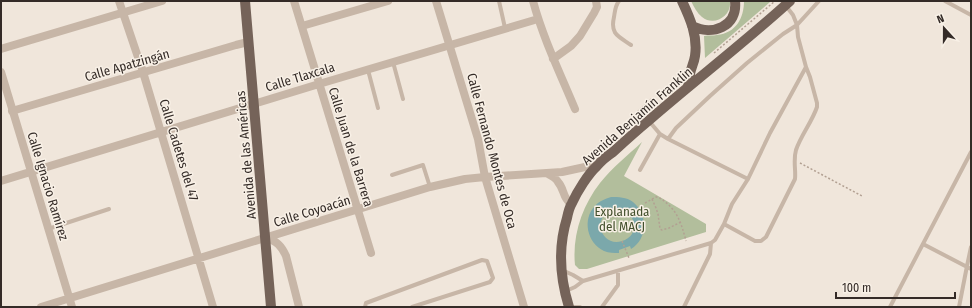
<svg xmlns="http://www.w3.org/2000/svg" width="972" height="308" font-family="'Fira Sans Condensed',sans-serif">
	<rect width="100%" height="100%" fill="#f0e6db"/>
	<path fill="#b2be9c" d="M691 1H730C732 16 714 27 702 17 697 13 694 7 691 1Z
		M744 1H770V2L705 58 704 36C709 35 713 36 717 35 736 33 744 18 744 1Z
		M642 142 624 176 706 224V232L587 269H579L575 265C572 236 582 206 600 183 612 168 628 155 642 142Z"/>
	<path fill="#7ba8ab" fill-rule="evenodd" d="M611 197C619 197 626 197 633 202 648 214 648 239 631 249L630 246 619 250V253C614 253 609 253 604 251 587 243 582 219 595 206 599 201 605 199 611 197ZM615 209C628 209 639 221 632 234 630 237 626 240 622 241 602 248 589 216 615 209Z"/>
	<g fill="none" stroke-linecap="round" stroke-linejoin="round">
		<path stroke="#b2a092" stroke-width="1.5" stroke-dasharray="2 2" stroke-linecap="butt" d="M714 53 775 1
			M673 88 680 76
			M800 163 862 196
			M652 199 656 208 658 214 660 229 662 230 669 228 681 222
			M645 203 656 197H658C677 208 681 222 686 241
			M622 241 629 258"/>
		<path stroke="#c7b6a7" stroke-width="4" d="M499 1 505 28
			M619 1C615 6 615 11 614 17 610 34 618 36 631 45
			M945 1 971 15
			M393 62 403 99
			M368 70 378 108
			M639 112 652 100
			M649 121 660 134 668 139 748 179
			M668 139 676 128 710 96 747 63 783 34 797 25 819 1
			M640 170 660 134
			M392 175 423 165 430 187
			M724 224 755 241H761L766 237 795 179C796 170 793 160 796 150 801 135 812 122 817 107V103L810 77 806 67
			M48 229 109 209
			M923 244 971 269
			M562 270 573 275 583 281
			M566 291 575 287 583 281 711 243 715 240 724 224 732 204 748 179 770 133 806 67 798 37 797 25 793 15 786 6
			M365 307 366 303 482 260 487 261 493 278 490 282 412 307
			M569 307H580
			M602 307 618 285V271
			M684 307 710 254 711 243
			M890 307 971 152
			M959 307 967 266 971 247"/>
		<path stroke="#c7b6a7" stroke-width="8" d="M119 1 143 72 213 307
			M294 1 371 253
			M436 1 478 139 485 177 524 307
			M533 1C543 38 560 73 575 109
			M302 26 388 1
			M1 49 162 1
			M553 59 571 46 580 36 594 13 597 7 596 1
			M1 72 72 307
			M12 111 236 45 248 42
			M548 174C552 176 556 178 558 182 565 190 562 197 571 204
			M1 181 319 84 538 19
			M266 237C277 242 281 245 286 256L299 307
			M41 307 430 187 465 179 485 177 562 172 585 167 596 166"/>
		<path stroke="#756359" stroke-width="10" d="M245 1 271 307
			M682 1C690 18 698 36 695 56 694 63 691 68 690 74 689 79 688 83 688 87
			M692 26C712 36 738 27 735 1
			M569 307C560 278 558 247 567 218 568 213 569 208 572 203 577 192 588 174 597 166 601 161 607 156 613 152 624 142 635 132 647 122 694 81 744 43 790 1"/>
	</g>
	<g text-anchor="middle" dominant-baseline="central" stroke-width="3" stroke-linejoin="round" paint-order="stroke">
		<g font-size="13" fill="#342b27" stroke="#f8f0e6">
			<text transform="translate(127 65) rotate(-16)">Calle Apatzingán</text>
			<text transform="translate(300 77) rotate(-17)">Calle Tlaxcala</text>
			<text transform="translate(637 116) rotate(-41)">Avenida Benjamín Franklin</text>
			<text transform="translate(351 147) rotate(73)">Calle Juan de la Barrera</text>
			<text transform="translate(179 150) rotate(73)">Calle Cadetes del 47</text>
			<text transform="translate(492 151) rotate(75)">Calle Fernando Montes de Oca</text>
			<text transform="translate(246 155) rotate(-95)">Avenida de las Américas</text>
			<text transform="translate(48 186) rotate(73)">Calle Ignacio Ramírez</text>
			<text transform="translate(312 211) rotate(-17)">Calle Coyoacán</text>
		</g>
		<g font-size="13" fill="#43502d" stroke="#f8f0e6">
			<text x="622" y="211">Explanada<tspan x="622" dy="15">del MACJ</tspan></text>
		</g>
	</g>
	<rect width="972" height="308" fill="none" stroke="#342b27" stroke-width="4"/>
	<g transform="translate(944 28) rotate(339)" stroke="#f8f0e6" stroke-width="3" paint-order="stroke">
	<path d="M0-3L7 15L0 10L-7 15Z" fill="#342b27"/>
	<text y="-6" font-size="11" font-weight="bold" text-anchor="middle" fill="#342b27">N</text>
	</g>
	<path d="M836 292v6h119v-6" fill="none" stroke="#342b27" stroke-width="2"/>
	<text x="842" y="292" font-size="12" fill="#342b27" stroke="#f8f0e6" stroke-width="3" paint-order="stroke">100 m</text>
</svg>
